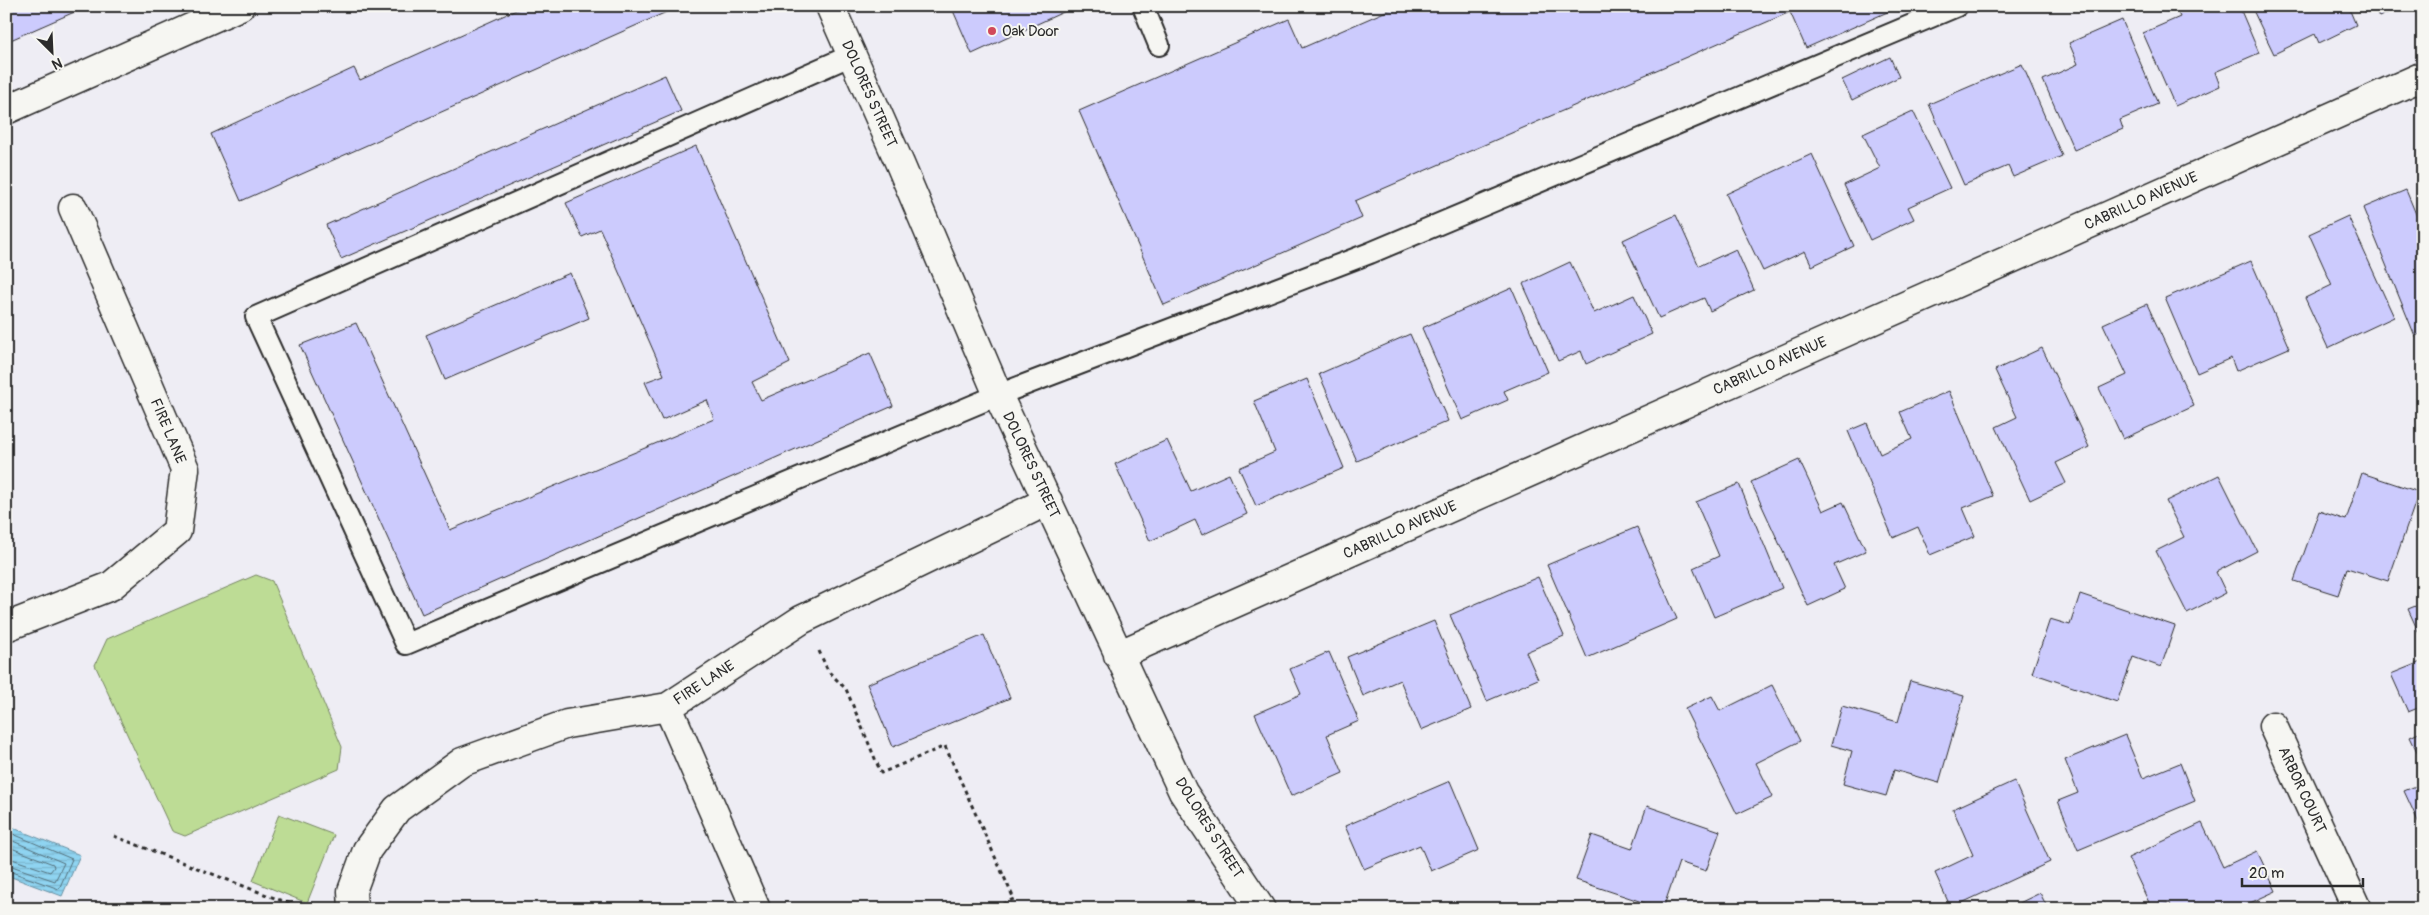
<svg xmlns="http://www.w3.org/2000/svg" width="2429" height="915" font-family="Pangolin,sans-serif">
	<defs>
		<pattern id="water-rules" width="6" height="5" patternUnits="userSpaceOnUse" patternTransform="scale(1.25)"><rect width="6" height="5" fill="#8fd4f1"/><path d="M0 2.5h6" fill="none" stroke="#7cb6cf"/></pattern>
	</defs>
	<rect width="100%" height="100%" fill="#eeedf4"/>
	<filter id="ink" filterUnits="userSpaceOnUse"><feTurbulence type="fractalNoise" baseFrequency=".02" numOctaves="2"/><feDisplacementMap in="SourceGraphic" scale="10" xChannelSelector="R" yChannelSelector="G"/><feConvolveMatrix kernelMatrix="1 2 1 2 8 2 1 2 1" color-interpolation-filters="sRGB"/></filter>
	<g filter="url(#ink)">
		<path fill="#bddc95" stroke="#748460" d="M256 575 272 581 342 747 339 769 185 836 172 831 95 665 107 639Z
			M279 814 334 835 307 903 253 881Z"/>
		<path fill="url(#water-rules)" stroke="#6790a2" d="M6 825 80 855 62 896 6 875Z"/>
		<g fill="none" stroke-linecap="round" stroke-linejoin="round">
			<path stroke="#536f7a" stroke-width="1" d="M6 831 72 859 59 889 6 870
				M6 838 64 863 55 881 6 864
				M6 846 53 864 54 867 50 872 6 857"/>
		</g>
		<path fill="#cccbfd" stroke="#2b2b2b" d="M6 6H88L6 42Z
			M525 6H680L241 201 211 134 354 68 360 80Z
			M951 6H1071L1072 8 972 54Z
			M1398 6H1901L1806 48 1790 12 1355 201 1362 218 1164 305 1079 111 1289 19 1302 48Z
			M2175 6H2239L2259 53 2215 72 2220 86 2175 106 2143 33 2180 17Z
			M2251 6H2348L2356 25 2319 43 2315 34 2274 54Z
			M2374 6H2402L2379 17Z
			M2122 20 2158 104 2120 120 2123 129 2074 150 2043 80 2078 64 2069 43Z
			M1890 57 1899 77 1852 100 1842 80Z
			M2022 64 2062 156 2013 177 2008 166 1964 185 1929 104Z
			M665 75 681 111 341 259 326 225Z
			M1913 111 1950 188 1908 207 1914 219 1870 240 1844 185 1880 168 1863 134Z
			M696 146 790 363 752 382 761 400 870 353 893 406 422 614 300 345 356 323 450 530 714 419 707 400 662 420 645 382 664 375 600 229 582 237 566 203Z
			M1812 154 1854 246 1812 266 1805 251 1763 271 1726 194Z
			M2406 190 2423 231V333L2415 336 2363 208Z
			M1676 215 1699 266 1736 249 1754 290 1710 311 1704 298 1659 318 1623 240Z
			M2348 216 2394 317 2328 348 2305 298 2332 285 2309 234Z
			M2251 261 2289 348 2236 371 2231 358 2197 373 2165 298Z
			M1570 262 1594 313 1634 295 1652 334 1586 364 1581 351 1558 361 1523 284Z
			M570 273 589 318 445 380 426 335Z
			M1512 288 1548 372 1504 391 1508 400 1462 420 1422 328Z
			M2147 304 2194 406 2123 439 2099 388 2127 375 2103 324Z
			M1410 334 1448 421 1357 461 1319 374Z
			M2042 348 2089 447 2056 463 2066 483 2030 500 1996 427 2017 417 1995 370Z
			M1307 379 1344 468 1256 506 1239 468 1275 452 1254 401Z
			M1949 391 1993 496 1963 508 1975 536 1930 555 1918 527 1893 538 1848 431 1867 423 1880 454 1912 439 1900 412Z
			M1167 440 1191 491 1229 474 1247 514 1202 535 1195 520 1150 541 1115 464Z
			M1799 460 1823 511 1843 502 1866 551 1834 565 1845 589 1808 606 1751 482Z
			M2362 473 2419 492 2388 581 2347 568 2338 595 2294 581 2319 511 2346 520Z
			M2219 475 2257 551 2216 572 2226 593 2187 613 2156 551 2184 537 2166 501Z
			M1739 484 1782 588 1714 617 1693 568 1719 556 1696 502Z
			M1637 527 1677 619 1587 658 1547 565Z
			M1538 577 1564 636 1526 652 1538 679 1487 701 1450 615Z
			M2080 594 2175 626 2161 667 2133 657 2117 702 2032 673 2050 619 2070 625Z
			M2423 603V642L2408 609Z
			M1434 621 1471 709 1421 730 1400 680 1363 696 1347 657Z
			M984 635 1010 698 893 747 867 684Z
			M1329 652 1359 721 1327 735 1343 773 1291 796 1255 714 1301 694 1290 669Z
			M2423 661V706L2408 712 2391 674Z
			M1910 681 1964 696 1939 783 1894 770 1886 796 1843 784 1852 751 1831 745 1842 706 1898 722Z
			M1772 685 1800 741 1756 763 1773 797 1737 814 1685 709 1712 696 1720 711Z
			M2423 731V764L2410 737Z
			M2125 735 2143 778 2180 763 2195 801 2078 850 2058 801 2078 793 2065 760Z
			M1450 781 1479 850 1431 871 1420 845 1364 869 1345 826Z
			M2014 781 2050 862 1951 908 1935 873 1973 855 1953 809Z
			M2423 783V832L2404 791Z
			M1647 806 1720 831 1706 871 1679 862 1663 909 1576 880 1592 835 1632 849Z
			M2202 823 2223 867 2257 851 2276 891 2237 909H2172L2170 903 2152 909 2128 858Z
			M2040 893 2048 909H2007Z"/>
		<g fill="none" stroke-linecap="round" stroke-linejoin="round">
			<defs>
				<path id="service" d="M1143 6 1159 45
					M852 55 256 317 406 644 998 395 1370 253 1957 6"/>
				<path id="minor" d="M830 6 900 164 998 395 1183 792 1261 909
					M6 110 240 6
					M6 627 111 586 177 531 185 469 73 208
					M1118 655 2423 76
					M668 707 756 909
					M2273 726 2357 909
					M353 909 352 891 367 850 397 809 462 762 567 724 668 707 801 620 1048 501"/>
			</defs>
			<use href="#service" stroke="#2b2b2b" stroke-width="24"/>
			<use href="#minor" stroke="#2b2b2b" stroke-width="31"/>
			<path stroke="#2b2b2b" stroke-width="3" stroke-dasharray="4 4" stroke-linecap="butt" d="M819 651 828 671 846 689 881 773 945 746 1014 899 991 909
				M114 836 303 909"/>
			<use href="#service" stroke="#f6f6f2" stroke-width="20"/>
			<use href="#minor" stroke="#f6f6f2" stroke-width="28"/>
		</g>
	</g>
	<circle fill="#d1495b" stroke="#f6f6f2" stroke-width="2" cx="992" cy="31" r="5"/>
	<g text-anchor="middle" dominant-baseline="central" stroke-width="4" stroke-linejoin="round" paint-order="stroke">
		<g font-size="15" fill="#2b2b2b" stroke="#f6f6f2" text-anchor="start">
			<text x="1002" y="31">Oak Door</text>
		</g>
		<g font-size="15" fill="#2b2b2b" stroke="#f6f6f2">
			<text transform="translate(869 94) rotate(66)">DOLORES STREET</text>
			<text transform="translate(2141 201) rotate(-24)">CABRILLO AVENUE</text>
			<text transform="translate(1770 366) rotate(-24)">CABRILLO AVENUE</text>
			<text transform="translate(168 431) rotate(67)">FIRE LANE</text>
			<text transform="translate(1031 465) rotate(65)">DOLORES STREET</text>
			<text transform="translate(1400 530) rotate(-24)">CABRILLO AVENUE</text>
			<text transform="translate(704 683) rotate(-33)">FIRE LANE</text>
			<text transform="translate(2302 790) rotate(65)">ARBOR COURT</text>
			<text transform="translate(1209 828) rotate(58)">DOLORES STREET</text>
		</g>
	</g>
	<rect width="2429" height="915" fill="none" stroke="#f6f6f2" stroke-width="25"/>
	<rect x="12" y="12" width="2404" height="890" fill="none" stroke="#2b2b2b" stroke-width="2" filter="url(#ink)"/>
	<g transform="translate(52 52) rotate(156)" stroke="#f6f6f2" stroke-width="4" paint-order="stroke">
	<path d="M0-4L9 19L0 12L-9 19Z" fill="#2b2b2b"/>
	<text y="-8" font-size="14" font-weight="bold" text-anchor="middle" fill="#2b2b2b">N</text>
	</g>
	<path d="M2242 878v8h121v-8" fill="none" stroke="#2b2b2b" stroke-width="2.5"/>
	<text x="2249" y="878" font-size="15" fill="#2b2b2b" stroke="#f6f6f2" stroke-width="4" paint-order="stroke">20 m</text>
</svg>
